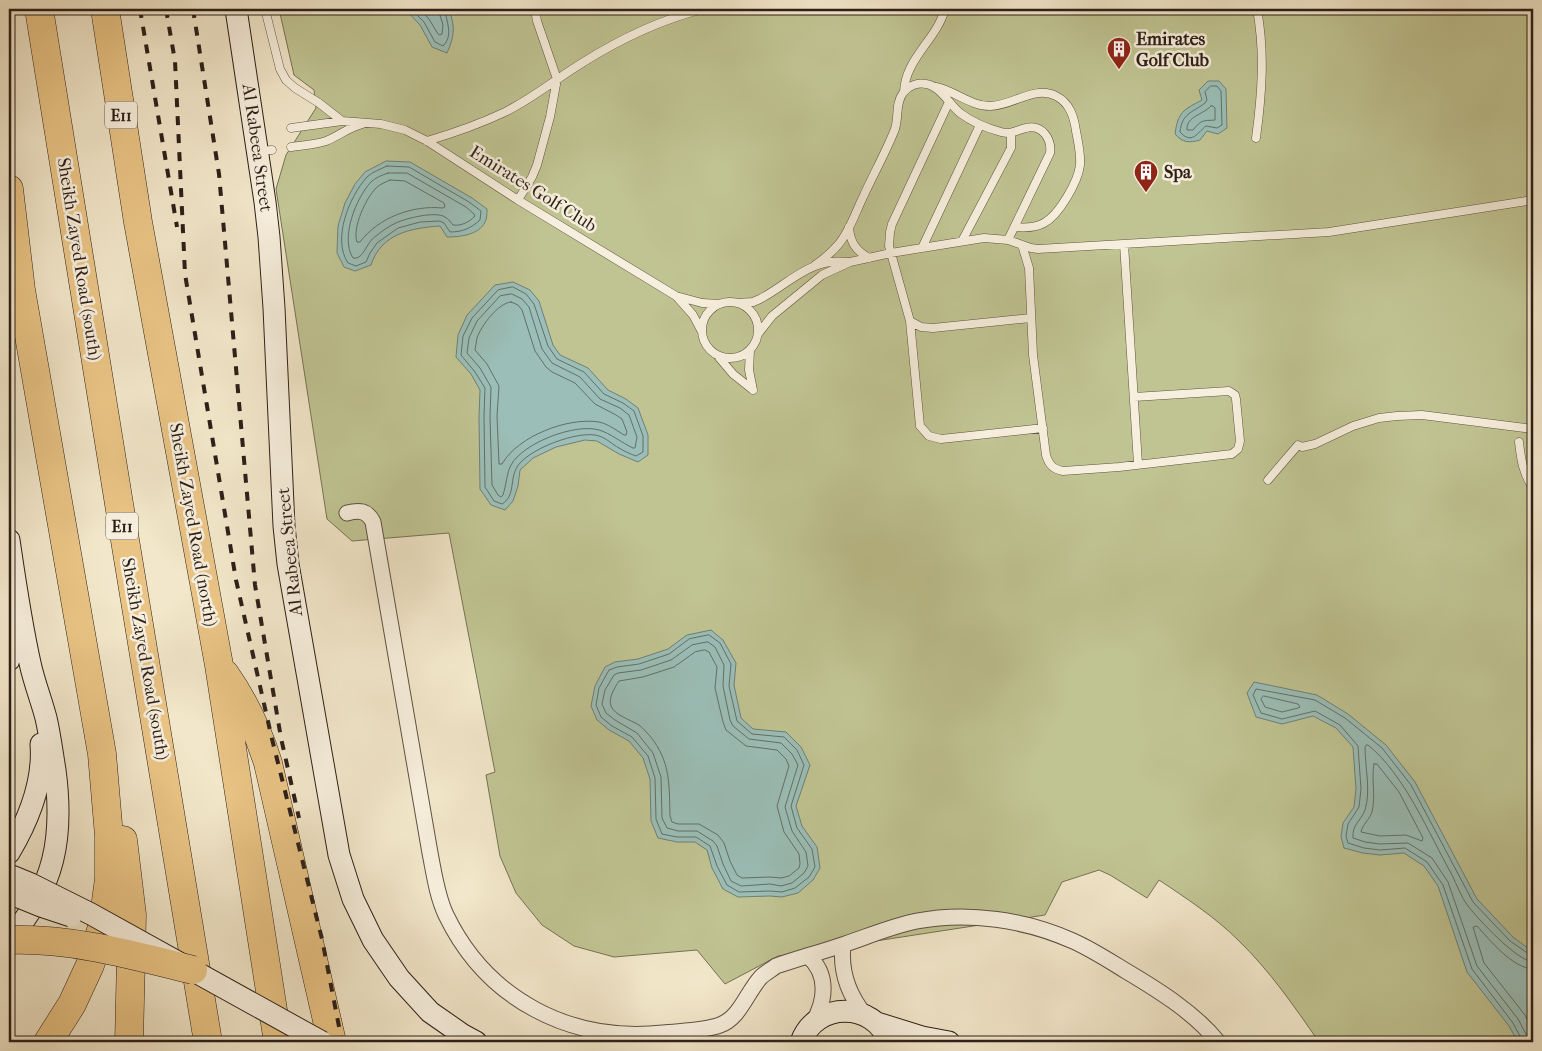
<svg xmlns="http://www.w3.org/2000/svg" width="1542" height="1051" font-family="'IM FELL French Canon',serif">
	<rect width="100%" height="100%" fill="#f2e7ca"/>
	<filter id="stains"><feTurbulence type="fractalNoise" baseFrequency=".004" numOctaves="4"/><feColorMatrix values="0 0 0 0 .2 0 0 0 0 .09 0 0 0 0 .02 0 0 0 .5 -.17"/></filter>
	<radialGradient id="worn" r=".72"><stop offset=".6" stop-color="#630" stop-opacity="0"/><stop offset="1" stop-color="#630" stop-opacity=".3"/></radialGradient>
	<path fill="#c0c492" stroke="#767256" d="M279 9H1533V1042H1319C1294 1006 1270 971 1238 940 1215 917 1186 898 1159 880L1147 898 1110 875 1099 870 1062 882 1045 915 778 956 725 984 697 950 614 957 574 946 542 925 516 893 500 856 486 775 495 772 449 533 352 541 327 519 276 189 286 155 316 108 314 90 294 75Z"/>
	<path fill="#9bbfb8" stroke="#6f7f78" d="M405 9H449C455 27 455 35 447 53L432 47 420 25Z
		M1208 81H1219L1226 89 1227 128 1218 134 1207 131 1200 140C1189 143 1183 143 1175 134 1178 112 1183 110 1202 100L1199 90Z
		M386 161 410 162 472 198 487 209C487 213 487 219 485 222 479 235 460 237 447 237L440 226C410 228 381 234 371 265L355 271 344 267 337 253 338 226 345 203 355 184 365 172Z
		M513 282 530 290 539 301 553 345 560 355 588 368 608 390 626 399 638 408 648 435V455L638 462 619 454 597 441 585 440 556 447 533 458 520 470 518 486 513 501 505 510 491 505 480 489 479 416 480 390 471 374 456 357 458 335 467 315 495 285Z
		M711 630 723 640 736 663 734 685 741 718 753 729 786 732 801 747 810 765 796 806 802 826 817 847 820 868 813 880 798 893 782 897 770 896 738 897 723 889 712 868 707 850 695 842H677L658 838 651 821 650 779 643 758 629 741 609 730 597 720 591 706 595 686 605 667 615 662 638 659 668 649 687 635Z
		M1254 682 1317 695 1348 714 1386 745 1415 782 1477 899 1513 937 1533 952V1042H1518L1509 1026 1467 972 1438 886 1424 866 1404 853 1380 855 1363 853 1344 848 1341 837 1343 823 1354 807 1356 789 1353 747 1336 728 1313 716 1282 724 1256 717 1247 693Z"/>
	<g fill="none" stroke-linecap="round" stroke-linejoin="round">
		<path stroke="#646f68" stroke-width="1" d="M411 9 424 22 435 42 443 46C454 35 446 22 445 9
			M420 9 429 19 438 34 440 35 442 34 443 25 438 9
			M1211 86H1217L1221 91 1222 125 1217 128 1206 126C1197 133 1192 145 1180 132 1182 113 1192 113 1205 103L1207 100 1205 92Z
			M1211 106H1213L1215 108V120C1203 121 1202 119 1193 130H1187C1186 116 1203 115 1211 106Z
			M387 166 409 167 469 202 481 211 480 220C471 228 463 232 450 232L444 223 440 221 420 222 398 228 377 243 370 253 366 262 356 266 348 263C332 239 349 197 367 177 372 172 381 169 387 166Z
			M388 173H407L466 207 474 214 475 216C469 222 462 226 453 225 451 223 449 219 445 217 436 211 406 218 396 223 389 226 382 231 376 236 366 242 364 260 353 258 340 238 356 198 371 182 375 178 382 175 388 173Z
			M390 180 405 181 444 203 445 207 443 208C413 205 379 217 360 242H357C352 228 366 198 376 188 380 184 386 182 390 180Z
			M513 287 526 294 534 304 548 346 557 359 584 372 604 394 623 403 634 411 643 436V452L636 456C630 454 624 451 619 448 612 444 606 438 599 436 580 429 524 450 516 469 510 481 515 496 502 504L494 501 485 487 484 416 485 388 475 372 461 355 463 336 472 318 498 290Z
			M512 294 522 299 529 307 542 349 552 363 580 377 600 399 620 408 629 415 637 437 635 448H633C622 443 610 433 599 430 575 423 523 443 511 465 507 472 506 486 503 495L501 497 498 495 492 485 490 416 491 387 480 368 467 353 469 338 477 321 500 296Z
			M511 302 518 305 522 310 535 351 546 367 552 372 575 383 595 404 616 415 622 419 627 432 626 435H624C616 430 608 424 599 422 568 417 518 436 502 464H499L497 416 499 386 487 364 475 350C476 346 476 342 477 338 481 326 498 303 511 302Z
			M709 635 720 643 731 664 729 686 737 721 752 734 784 737 797 750 804 765 791 806 797 828 812 849 815 867 809 877 795 888 782 892 770 891 739 892 727 885 717 866 710 846 696 837H677L662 834 656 819 655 778 648 756 632 737 612 726 601 717 596 705 599 688 609 670 617 667 639 664 669 654 689 639Z
			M708 642 715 647 724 665 723 686 730 720 733 726 749 739 781 743 792 754 798 765 785 807 792 831 806 852 808 866 804 873 792 883 781 886 770 884 741 886 731 881 723 864 717 846 713 841 697 831H678L667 828 662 818 661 777 653 753 637 733 615 720 606 713 602 704 605 690 614 675 618 673 641 670 671 660 692 645Z
			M705 650 709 652 717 667 715 688 723 722 726 730 746 746 777 750 786 759 789 766 777 806 784 832 799 854 800 864 799 868 789 876 781 878 770 877 742 878 737 875 730 861 724 843 718 835 699 824H678L672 822 670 816C669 785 671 762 650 736 646 732 643 728 639 725 631 720 614 715 611 706 608 698 615 687 619 681L643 677 674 667 695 652Z
			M1264 696 1298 704 1300 707 1298 708 1282 712 1265 707 1261 699Z
			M1374 764H1377L1399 792 1423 838 1422 841 1406 835 1380 836 1361 832C1362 825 1370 819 1372 812 1376 796 1371 778 1374 764Z
			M1533 969C1512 968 1490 940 1477 926L1473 927 1484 963 1525 1015 1533 1032
			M1522 1042 1521 1038 1513 1023 1472 969 1443 885 1427 862 1405 848 1380 850 1364 848 1348 843 1346 836 1348 824 1359 807 1361 789 1358 746 1340 725 1315 711 1282 719 1261 713 1253 695 1256 689 1315 700 1345 718 1382 748 1411 785 1473 902 1510 941 1529 954 1533 955
			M1528 1042 1527 1036 1518 1019 1477 966 1448 882 1432 858 1408 843 1380 844 1365 842 1353 838C1352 824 1361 821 1365 810 1371 791 1365 767 1365 747L1366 745H1368C1405 775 1429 834 1452 875 1457 885 1461 897 1468 906 1478 919 1517 961 1533 962"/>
		<defs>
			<path id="lane" d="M265 9 280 69 286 80 295 88 319 103 342 121
				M936 87C955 91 970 106 990 106 1012 106 1035 85 1056 96 1070 103 1074 117 1076 131 1078 142 1081 154 1080 165 1078 182 1059 215 1044 223 1035 228 1025 228 1015 227
				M904 92C905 59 937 39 945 9
				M949 102 892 224 890 232 889 246 910 321 920 426 929 436 941 439 1043 428
				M291 128 342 121 381 124 405 130 427 141 518 200 676 296 702 303 720 304
				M1256 138C1262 93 1265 53 1257 9
				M427 141C454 133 480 124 505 112 533 98 556 79 582 63 620 39 660 20 703 9
				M291 147C303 145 315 145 326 141 339 136 349 127 362 124
				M260 151 272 150
				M518 200 532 177 537 165 550 117 557 79 537 21 535 9
				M849 227C850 242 856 251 869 258
				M962 241 1011 148V133
				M1124 244 1138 464
				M1022 245 1029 268 1033 355 1046 455C1049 465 1053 469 1063 471L1119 467 1232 454 1238 449 1240 441 1236 399 1235 395 1229 391 1134 397
				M922 248 980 125
				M815 265C824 259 831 253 838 245 850 231 856 211 864 195 874 173 886 152 895 129 899 117 895 104 903 93 908 86 918 82 926 84 940 86 949 104 960 113 972 122 986 128 1001 132 1011 135 1017 130 1026 128 1042 124 1052 139 1050 153L1008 240
				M677 297 693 315 702 332
				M702 330a28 28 0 1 1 56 0a28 28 0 1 1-56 0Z
				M738 303 753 302 760 299C790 283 811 257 848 262
				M910 321 921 327 933 328 1031 318
				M758 334 772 316 822 275 850 262 891 253 984 238 1008 240 1031 248 1038 249 1329 232 1533 200
				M750 350 749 370 753 390
				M717 355 733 374 753 390
				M1519 442C1521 460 1523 473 1533 488
				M1268 480 1298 445 1302 447 1315 444 1353 426 1379 418 1397 416 1422 415 1533 429"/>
			<path id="street" d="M347 513C359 510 367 510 373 522L430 853C434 873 437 896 446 915 487 1000 571 1043 663 1033 680 1031 704 1031 720 1025 740 1018 747 992 761 977 765 973 771 970 776 966 799 958 822 952 845 944 869 936 892 926 917 921 968 911 1026 920 1073 941 1091 949 1108 960 1126 971 1158 990 1195 1013 1218 1042
				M843 945C840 972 848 994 865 1015
				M808 956C829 974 826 1002 812 1024"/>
			<path id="secondary" d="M236 9 265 202 269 237 274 308 284 526 288 564 339 855 353 899 373 940 399 978 430 1012 463 1035 476 1042
				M9 540C15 581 21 623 30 663 34 682 41 699 46 718 50 735 52 752 55 770 64 837 55 887 9 939
				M9 660 11 648V618
				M9 853C28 821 44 782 41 744
				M877 1023 922 1037 949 1042
				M801 1042C816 1001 874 1001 889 1042"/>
			<path id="highway" d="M39 9 120 510 208 1042
				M105 9 138 222 219 665 278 1042
				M9 189 21 290 102 754 109 836V879L103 923 97 944 90 965 72 1004 48 1042
				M225 674C244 701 258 731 268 763L332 1042
				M123 840 132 915 129 1042"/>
		</defs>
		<use href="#lane" stroke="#5e5145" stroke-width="9"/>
		<use href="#street" stroke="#5e5145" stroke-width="17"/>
		<use href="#secondary" stroke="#2c1f19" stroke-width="23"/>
		<use href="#highway" stroke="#2c1f19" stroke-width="29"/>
		<use href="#lane" stroke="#f7efdd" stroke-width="8"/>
		<use href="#street" stroke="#f7efdd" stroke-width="15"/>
		<use href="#secondary" stroke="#f7efdd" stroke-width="21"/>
		<use href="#highway" stroke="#e9c485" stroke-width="28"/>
		<path stroke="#2c1f19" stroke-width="4" stroke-dasharray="9 9" stroke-linecap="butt" d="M140 9 177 227
			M166 9 175 61 185 274 236 580 272 739 322 939 342 1042
			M193 9 219 174 255 585 281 738 299 818"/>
		<defs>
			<path id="secondary-bridge" d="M9 875 31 884 91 914 322 1042
				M9 893 41 906 71 916"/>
			<path id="highway-bridge" d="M9 940C72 938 132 955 193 970"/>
		</defs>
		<use href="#secondary-bridge" stroke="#2c1f19" stroke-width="23" stroke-linecap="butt"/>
		<use href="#highway-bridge" stroke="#2c1f19" stroke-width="29" stroke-linecap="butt"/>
		<use href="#secondary-bridge" stroke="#f7efdd" stroke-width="21"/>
		<use href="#highway-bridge" stroke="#e9c485" stroke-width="28"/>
	</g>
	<defs>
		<symbol id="building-pin" viewBox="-11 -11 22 30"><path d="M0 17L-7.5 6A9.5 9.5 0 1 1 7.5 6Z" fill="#8f2418" stroke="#f7efdd"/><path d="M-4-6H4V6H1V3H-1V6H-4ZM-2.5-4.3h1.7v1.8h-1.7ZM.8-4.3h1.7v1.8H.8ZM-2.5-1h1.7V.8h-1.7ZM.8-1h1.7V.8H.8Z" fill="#fff"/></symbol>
	</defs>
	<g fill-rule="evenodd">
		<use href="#building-pin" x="1105" y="35" width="28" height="38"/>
		<use href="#building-pin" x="1132" y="158" width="28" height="38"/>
	</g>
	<g text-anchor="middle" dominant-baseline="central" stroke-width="5" stroke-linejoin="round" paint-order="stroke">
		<g fill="#f7efdd" stroke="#695d54" stroke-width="1">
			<rect x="105" y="101.5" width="32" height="27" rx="4"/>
			<rect x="106" y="512.5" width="32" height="27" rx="4"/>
		</g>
		<g font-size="16" font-weight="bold" fill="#2c1f19">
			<text x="121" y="115">E11</text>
			<text x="122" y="526">E11</text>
		</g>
		<g font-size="18" font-weight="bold" fill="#2c1f19" stroke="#f7efdd" text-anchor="start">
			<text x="1136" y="39">Emirates<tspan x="1136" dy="21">Golf Club</tspan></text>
			<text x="1164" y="172">Spa</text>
		</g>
		<g font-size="18" fill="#2c1f19" stroke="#f7efdd">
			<text transform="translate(257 148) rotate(82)">Al Rabeea Street</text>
			<text transform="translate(533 189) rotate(32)">Emirates Golf Club</text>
			<text transform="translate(79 259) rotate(81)">Sheikh Zayed Road (south)</text>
			<text transform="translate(193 525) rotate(80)">Sheikh Zayed Road (north)</text>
			<text transform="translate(290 552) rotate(-96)">Al Rabeea Street</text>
			<text transform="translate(145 659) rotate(80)">Sheikh Zayed Road (south)</text>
		</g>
	</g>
	<rect width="1542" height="1051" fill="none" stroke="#f2e7ca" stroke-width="30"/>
	<rect x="10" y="10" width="1522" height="1031" fill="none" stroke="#2c1f19" stroke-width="2.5"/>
	<rect x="15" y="15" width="1512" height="1021" fill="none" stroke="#2c1f19"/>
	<rect width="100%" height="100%" filter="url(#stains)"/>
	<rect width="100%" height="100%" fill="url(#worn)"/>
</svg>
